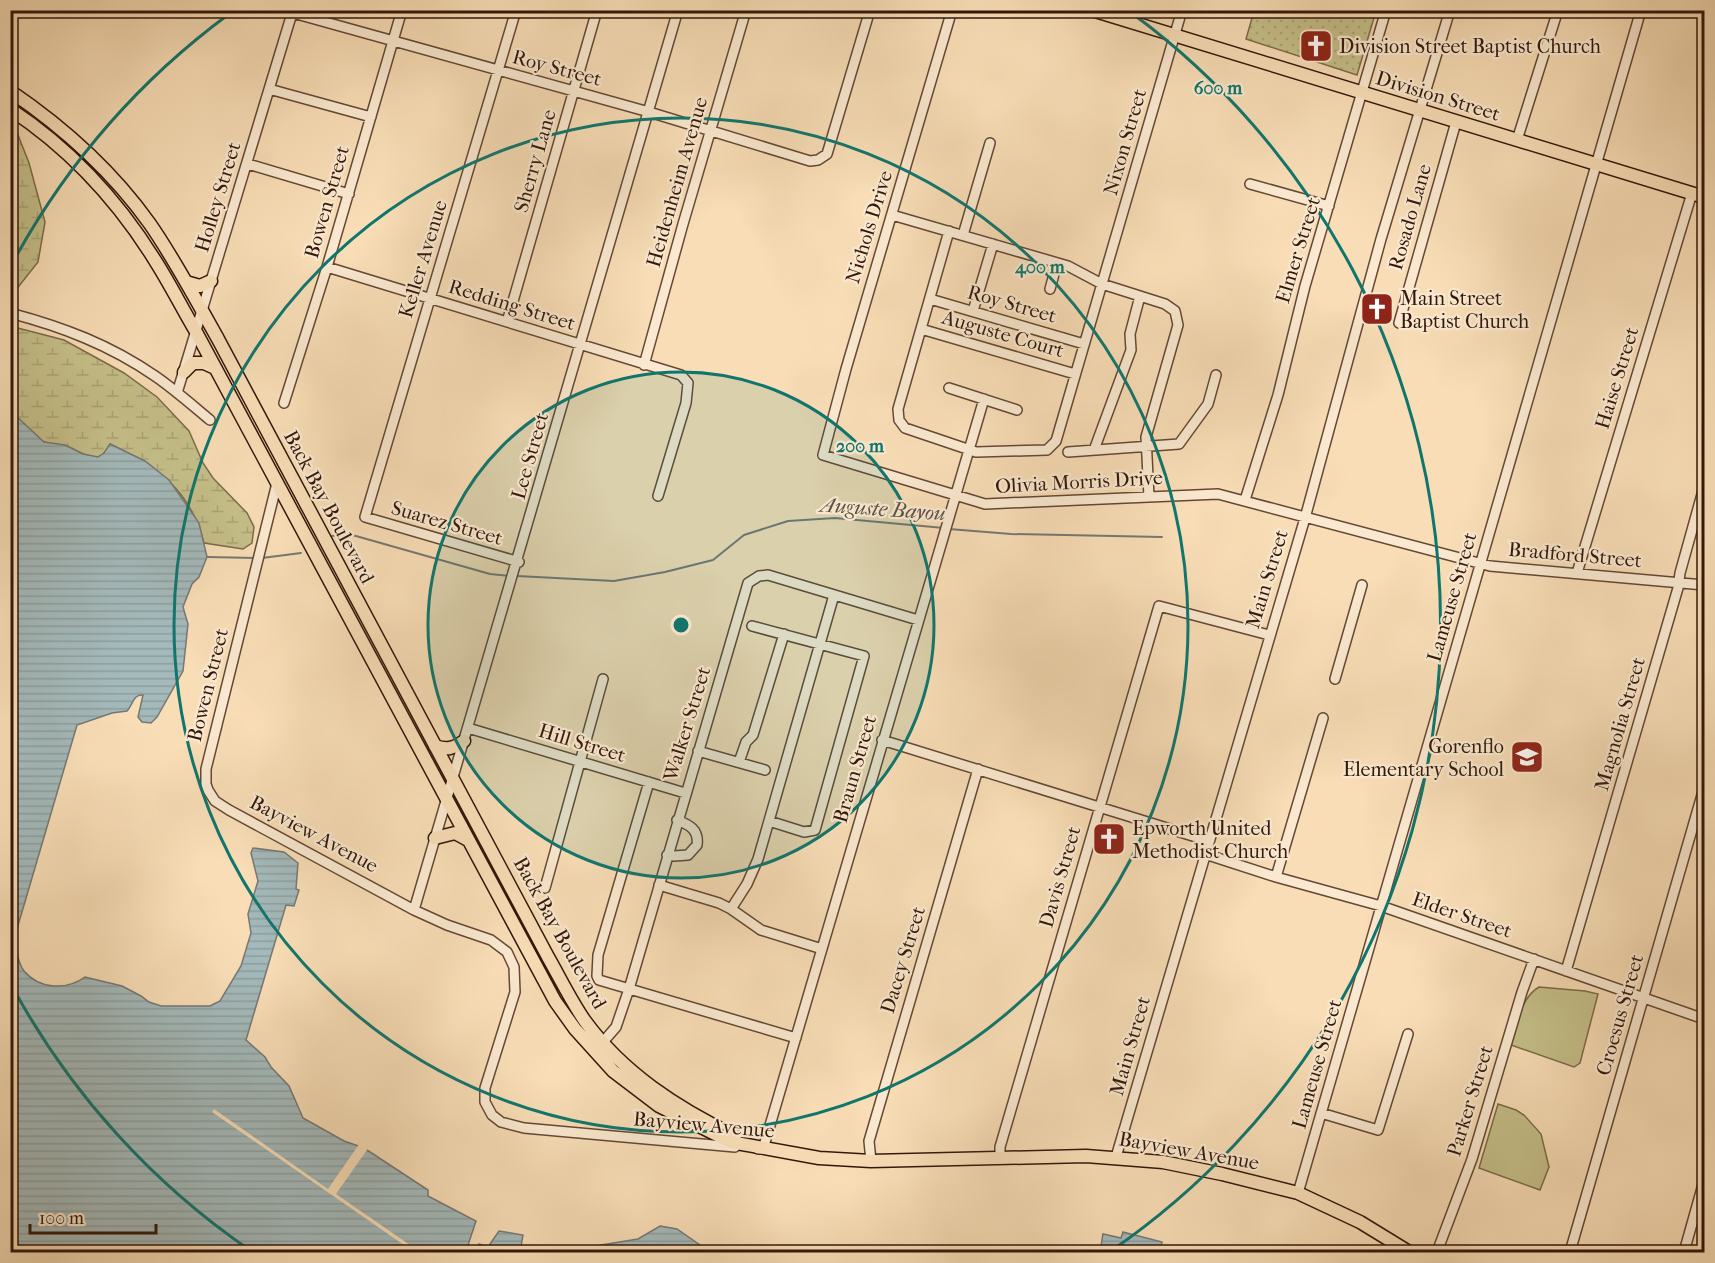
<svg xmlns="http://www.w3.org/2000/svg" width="1715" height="1263" font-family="'IM FELL French Canon',serif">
	<defs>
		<pattern id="wetland-marsh" width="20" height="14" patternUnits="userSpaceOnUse" patternTransform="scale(1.5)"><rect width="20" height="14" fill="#c5bf89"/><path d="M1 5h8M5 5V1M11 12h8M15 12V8" fill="none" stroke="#aaa375"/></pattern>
		<pattern id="park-dots" width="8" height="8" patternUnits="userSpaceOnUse" patternTransform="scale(1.5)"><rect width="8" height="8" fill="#c5bf89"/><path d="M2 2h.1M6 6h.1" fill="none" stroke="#aaa375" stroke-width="1.8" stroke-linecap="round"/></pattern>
		<pattern id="water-rules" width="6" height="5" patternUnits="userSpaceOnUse" patternTransform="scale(1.5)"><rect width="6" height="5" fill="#a3b9ba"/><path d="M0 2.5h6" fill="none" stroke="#8d9e9f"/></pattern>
	</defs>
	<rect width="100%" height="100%" fill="#f8ddb6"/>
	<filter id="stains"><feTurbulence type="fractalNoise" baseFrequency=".00333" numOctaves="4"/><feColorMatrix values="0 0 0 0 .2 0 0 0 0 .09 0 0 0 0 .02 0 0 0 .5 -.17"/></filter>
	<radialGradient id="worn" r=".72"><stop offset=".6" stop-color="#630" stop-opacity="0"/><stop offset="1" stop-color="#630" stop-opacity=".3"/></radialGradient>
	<path fill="#c5bf89" stroke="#7c6b4a" stroke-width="1.5" d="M1539 987 1585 991 1598 994 1580 1063 1574 1067 1511 1045C1517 1026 1520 998 1539 987Z
		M1498 1104 1516 1110 1524 1115 1541 1134 1549 1167 1540 1190 1479 1168Z"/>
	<path fill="url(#wetland-marsh)" stroke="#7c6b4a" stroke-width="1.5" d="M11 125 16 130 29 163 45 222 38 262 11 296Z
		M10 326 64 340 124 373 157 397 189 431 203 463 213 478 247 513 254 527 252 543 243 549 204 543C190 489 157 467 110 444 107 449 104 456 98 457 87 458 76 450 67 446 60 444 51 445 44 442 30 436 15 418 11 404Z"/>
	<path fill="url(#park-dots)" stroke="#7c6b4a" stroke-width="1.5" d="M1254 11V10L1376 11 1357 75 1246 39Z"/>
	<path fill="url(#water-rules)" stroke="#767874" stroke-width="1.5" d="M10 404 14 414 44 442 65 445 83 454 98 457 104 453 110 444 145 461 169 480 199 523 207 557 199 577 192 584 183 607 188 624 183 671 157 717 151 723 142 722 138 717 143 695C133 694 133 705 127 711L112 713 77 725 14 939C16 948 18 964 24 971 40 990 67 990 85 977L122 986 141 996 149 1002 161 1006H210L220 1001 241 966 251 933 248 914 258 881 251 853 253 848 284 852 298 863 296 889 299 890 294 906 286 905 246 1040 265 1057 271 1067 289 1086 303 1118 344 1141 364 1148 428 1190V1196L476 1221 468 1245 477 1248 479 1244 488 1247 499 1231 523 1235 520 1252H11Z
		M660 1226 677 1229 710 1252H568L569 1251H585L601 1245 638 1239Z
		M1123 1232 1162 1242 1160 1252H1100L1103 1234 1121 1238Z"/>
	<path fill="#f8ddb6" d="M214 1109 328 1189 360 1143 369 1147 336 1194 420 1252H414L212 1112Z"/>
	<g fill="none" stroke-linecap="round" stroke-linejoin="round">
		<path stroke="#767874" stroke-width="2" d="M949 529 1011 534 1162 537
			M332 536 345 534 356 536 490 574 511 576
			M207 557 257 558
			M262 558 301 553
			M517 576 614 581 665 572 713 560 744 535 788 521 835 518 944 528"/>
		<defs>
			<path id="minor" d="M516 10 365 517 519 562
				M952 10 846 369 823 455 985 504 1218 494 1490 566 1704 585
				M293 13 649 112 810 161 818 160 827 154 870 10
				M10 16 12 10
				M269 89 371 117
				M1517 140 1558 10
				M248 164 349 194
				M1250 184 1329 206
				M892 215 1068 266 1102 284 1165 304 1175 311 1178 325 1146 437 1149 497
				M949 231 898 409 899 420 905 428 976 452 1047 450 1056 441 1182 10
				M963 235 990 143
				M327 267 681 375 688 383 686 403 658 496
				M1050 289 1057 263
				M930 299 1084 344
				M973 311 993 244
				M10 313C63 327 110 345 155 376 174 389 192 405 210 420
				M507 322 597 10
				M1399 323 1456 122
				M921 329 1075 374
				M644 365 683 224 746 10
				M949 388 1017 410
				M177 393 293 10
				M284 403 327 267 402 10
				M1094 450 1131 350 1130 334 1140 296
				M1068 452 1179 444 1208 404 1216 375
				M277 483 206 769V784L208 790 215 801 229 810 414 910 447 925 491 940 507 952 514 967 515 992 485 1088V1102L492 1115 501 1122 524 1128 735 1147
				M1245 500 1278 395 1305 286 1386 10
				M1577 573 1692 193
				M752 626 864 656 815 830 804 832 769 821
				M1335 679 1362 585
				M468 728 685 793
				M882 740 1209 841
				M698 751 765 770
				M739 762 746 742 753 735 784 634
				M649 782 598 955 597 976 599 980 796 1038
				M1205 854 1276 877 1381 906 1704 1019
				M667 855 674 856 688 855 697 845C699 830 690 825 677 820
				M1276 877 1323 718
				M659 885 719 903 731 909 761 930 822 949
				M545 888 603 679
				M731 909 747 884 758 859 834 595
				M414 910C504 611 592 311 678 10
				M1566 971 1678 588 1680 573 1704 487
				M603 1042 616 1027 629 989 748 583 759 576 768 575 918 620
				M1321 1113 1378 1130 1408 1034
				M758 1149H763L984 399
				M1116 1157 1305 518 1381 239 1450 10
				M1000 1159V1147L1159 606 1269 635
				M871 1161 869 1141 978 769
				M1298 1193 1641 10
				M1437 1252 1472 1159 1522 992 1534 959
				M1570 1252 1704 788
				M1684 1252 1704 1181"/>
			<path id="major" d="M1092 10 1704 197
				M10 91C63 127 113 172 150 224 175 260 196 300 218 339L548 957C560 978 571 1001 585 1021 623 1073 677 1108 735 1136
				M10 109C69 148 119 202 156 262 170 284 182 308 195 330L555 1001 575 1029 613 1071 659 1106 731 1142 819 1158 871 1161 1086 1156 1163 1162 1222 1174 1298 1193 1360 1222 1409 1252
				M186 282 200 286 211 281
				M184 372 193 363H204L215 368
				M435 746C447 750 453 749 464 741
				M435 838 455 833 468 840"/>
		</defs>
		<use href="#minor" stroke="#644835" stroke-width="12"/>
		<use href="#major" stroke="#32170a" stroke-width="15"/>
		<use href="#minor" stroke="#fae9d0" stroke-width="9"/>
		<use href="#major" stroke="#f8ddb6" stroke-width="12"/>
	</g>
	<circle cx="681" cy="625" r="253" fill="#0f766e" fill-opacity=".12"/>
	<g fill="none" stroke="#0f766e" stroke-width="3">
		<circle cx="681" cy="625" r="253"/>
		<circle cx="681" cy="625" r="507"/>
		<path d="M251 1251A760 760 0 0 1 13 988M13 262A760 760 0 0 1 229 14M1133 14A760 760 0 0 1 1111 1251"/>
	</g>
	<defs>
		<symbol id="church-square" viewBox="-11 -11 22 22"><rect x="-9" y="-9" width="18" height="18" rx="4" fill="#8f2418" stroke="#fae9d0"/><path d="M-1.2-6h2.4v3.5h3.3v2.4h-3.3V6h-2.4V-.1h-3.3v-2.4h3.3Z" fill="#fff"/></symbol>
		<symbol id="school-square" viewBox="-11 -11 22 22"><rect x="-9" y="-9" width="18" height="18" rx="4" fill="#8f2418" stroke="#fae9d0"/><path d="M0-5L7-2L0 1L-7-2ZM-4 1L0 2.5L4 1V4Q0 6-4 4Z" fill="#fff"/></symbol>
	</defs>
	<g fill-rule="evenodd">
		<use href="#church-square" x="1297" y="27" width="38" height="38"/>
		<use href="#church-square" x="1358" y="290" width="38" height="38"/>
		<use href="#school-square" x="1508" y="738" width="38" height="38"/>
		<use href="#church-square" x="1090" y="820" width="38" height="38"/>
	</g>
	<g text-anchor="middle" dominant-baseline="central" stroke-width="4.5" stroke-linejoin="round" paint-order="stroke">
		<g font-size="20" fill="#32170a" stroke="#fae9d0" text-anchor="start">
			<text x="1339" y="46">Division Street Baptist Church</text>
			<text x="1400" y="298">Main Street<tspan x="1400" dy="23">Baptist Church</tspan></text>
			<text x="1504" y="746" text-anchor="end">Gorenflo<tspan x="1504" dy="23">Elementary School</tspan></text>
			<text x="1132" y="828">Epworth United<tspan x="1132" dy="23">Methodist Church</tspan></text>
		</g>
		<g font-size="20" fill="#32170a" stroke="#fae9d0">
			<text transform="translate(557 68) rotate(15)">Roy Street</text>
			<text transform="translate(1438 96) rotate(17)">Division Street</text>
			<text transform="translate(1125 142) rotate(-74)">Nixon Street</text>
			<text transform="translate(535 161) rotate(-74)">Sherry Lane</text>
			<text transform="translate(677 182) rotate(-74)">Heidenheim Avenue</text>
			<text transform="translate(218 197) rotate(-73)">Holley Street</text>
			<text transform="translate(327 202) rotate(-74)">Bowen Street</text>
			<text transform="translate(1410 217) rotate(-74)">Rosado Lane</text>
			<text transform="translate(869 227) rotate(-73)">Nichols Drive</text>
			<text transform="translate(1298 250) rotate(-73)">Elmer Street</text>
			<text transform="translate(423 259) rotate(-73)">Keller Avenue</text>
			<text transform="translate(1012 304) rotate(16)">Roy Street</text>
			<text transform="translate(512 305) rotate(17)">Redding Street</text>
			<text transform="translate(1003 334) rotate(16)">Auguste Court</text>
			<text transform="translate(1617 378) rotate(-73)">Haise Street</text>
			<text transform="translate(530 456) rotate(-74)">Lee Street</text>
			<text transform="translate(1079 482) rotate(-3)">Olivia Morris Drive</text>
			<text transform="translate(329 507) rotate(62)">Back Bay Boulevard</text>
			<text transform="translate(447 523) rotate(16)">Suarez Street</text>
			<text transform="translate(1575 555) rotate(5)">Bradford Street</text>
			<text transform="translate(1267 579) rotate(-73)">Main Street</text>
			<text transform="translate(1452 597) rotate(-74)">Lameuse Street</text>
			<text transform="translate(208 685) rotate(-76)">Bowen Street</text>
			<text transform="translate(687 724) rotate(-73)">Walker Street</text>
			<text transform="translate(1620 724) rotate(-74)">Magnolia Street</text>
			<text transform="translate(582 743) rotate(17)">Hill Street</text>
			<text transform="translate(855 769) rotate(-74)">Braun Street</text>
			<text transform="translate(314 834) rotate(28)">Bayview Avenue</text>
			<text transform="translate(1060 877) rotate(-74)">Davis Street</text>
			<text transform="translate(1462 915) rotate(19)">Elder Street</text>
			<text transform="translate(560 933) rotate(61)">Back Bay Boulevard</text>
			<text transform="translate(903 960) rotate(-73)">Dacey Street</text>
			<text transform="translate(1620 1015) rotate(-74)">Croesus Street</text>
			<text transform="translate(1130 1046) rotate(-74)">Main Street</text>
			<text transform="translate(1317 1064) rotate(-74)">Lameuse Street</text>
			<text transform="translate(1470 1101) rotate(-73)">Parker Street</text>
			<text transform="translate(704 1125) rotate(5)">Bayview Avenue</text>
			<text transform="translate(1189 1151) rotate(10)">Bayview Avenue</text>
		</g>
		<g font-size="21" font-style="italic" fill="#5a5048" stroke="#fae9d0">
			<text transform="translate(883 509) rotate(4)">Auguste Bayou</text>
		</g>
	</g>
	<circle cx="681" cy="625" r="9" fill="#0f766e" stroke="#fae9d0" stroke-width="3"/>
	<g font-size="18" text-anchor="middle" font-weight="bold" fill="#0f766e" stroke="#fae9d0" stroke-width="4.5" stroke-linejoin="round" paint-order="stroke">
		<text x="1218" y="94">600 m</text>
		<text x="1040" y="273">400 m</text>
		<text x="860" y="452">200 m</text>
	</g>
	<rect width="1715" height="1263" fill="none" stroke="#f8ddb6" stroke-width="36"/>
	<rect x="12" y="12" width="1691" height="1239" fill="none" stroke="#32170a" stroke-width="3"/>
	<rect x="18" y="18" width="1679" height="1227" fill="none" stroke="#32170a" stroke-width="1.5"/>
	<path d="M30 1224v9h126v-9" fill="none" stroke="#32170a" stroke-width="3"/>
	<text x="39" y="1224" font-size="18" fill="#32170a" stroke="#fae9d0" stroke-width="4.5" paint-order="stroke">100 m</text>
	<rect width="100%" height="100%" filter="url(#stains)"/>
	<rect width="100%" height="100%" fill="url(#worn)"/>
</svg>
